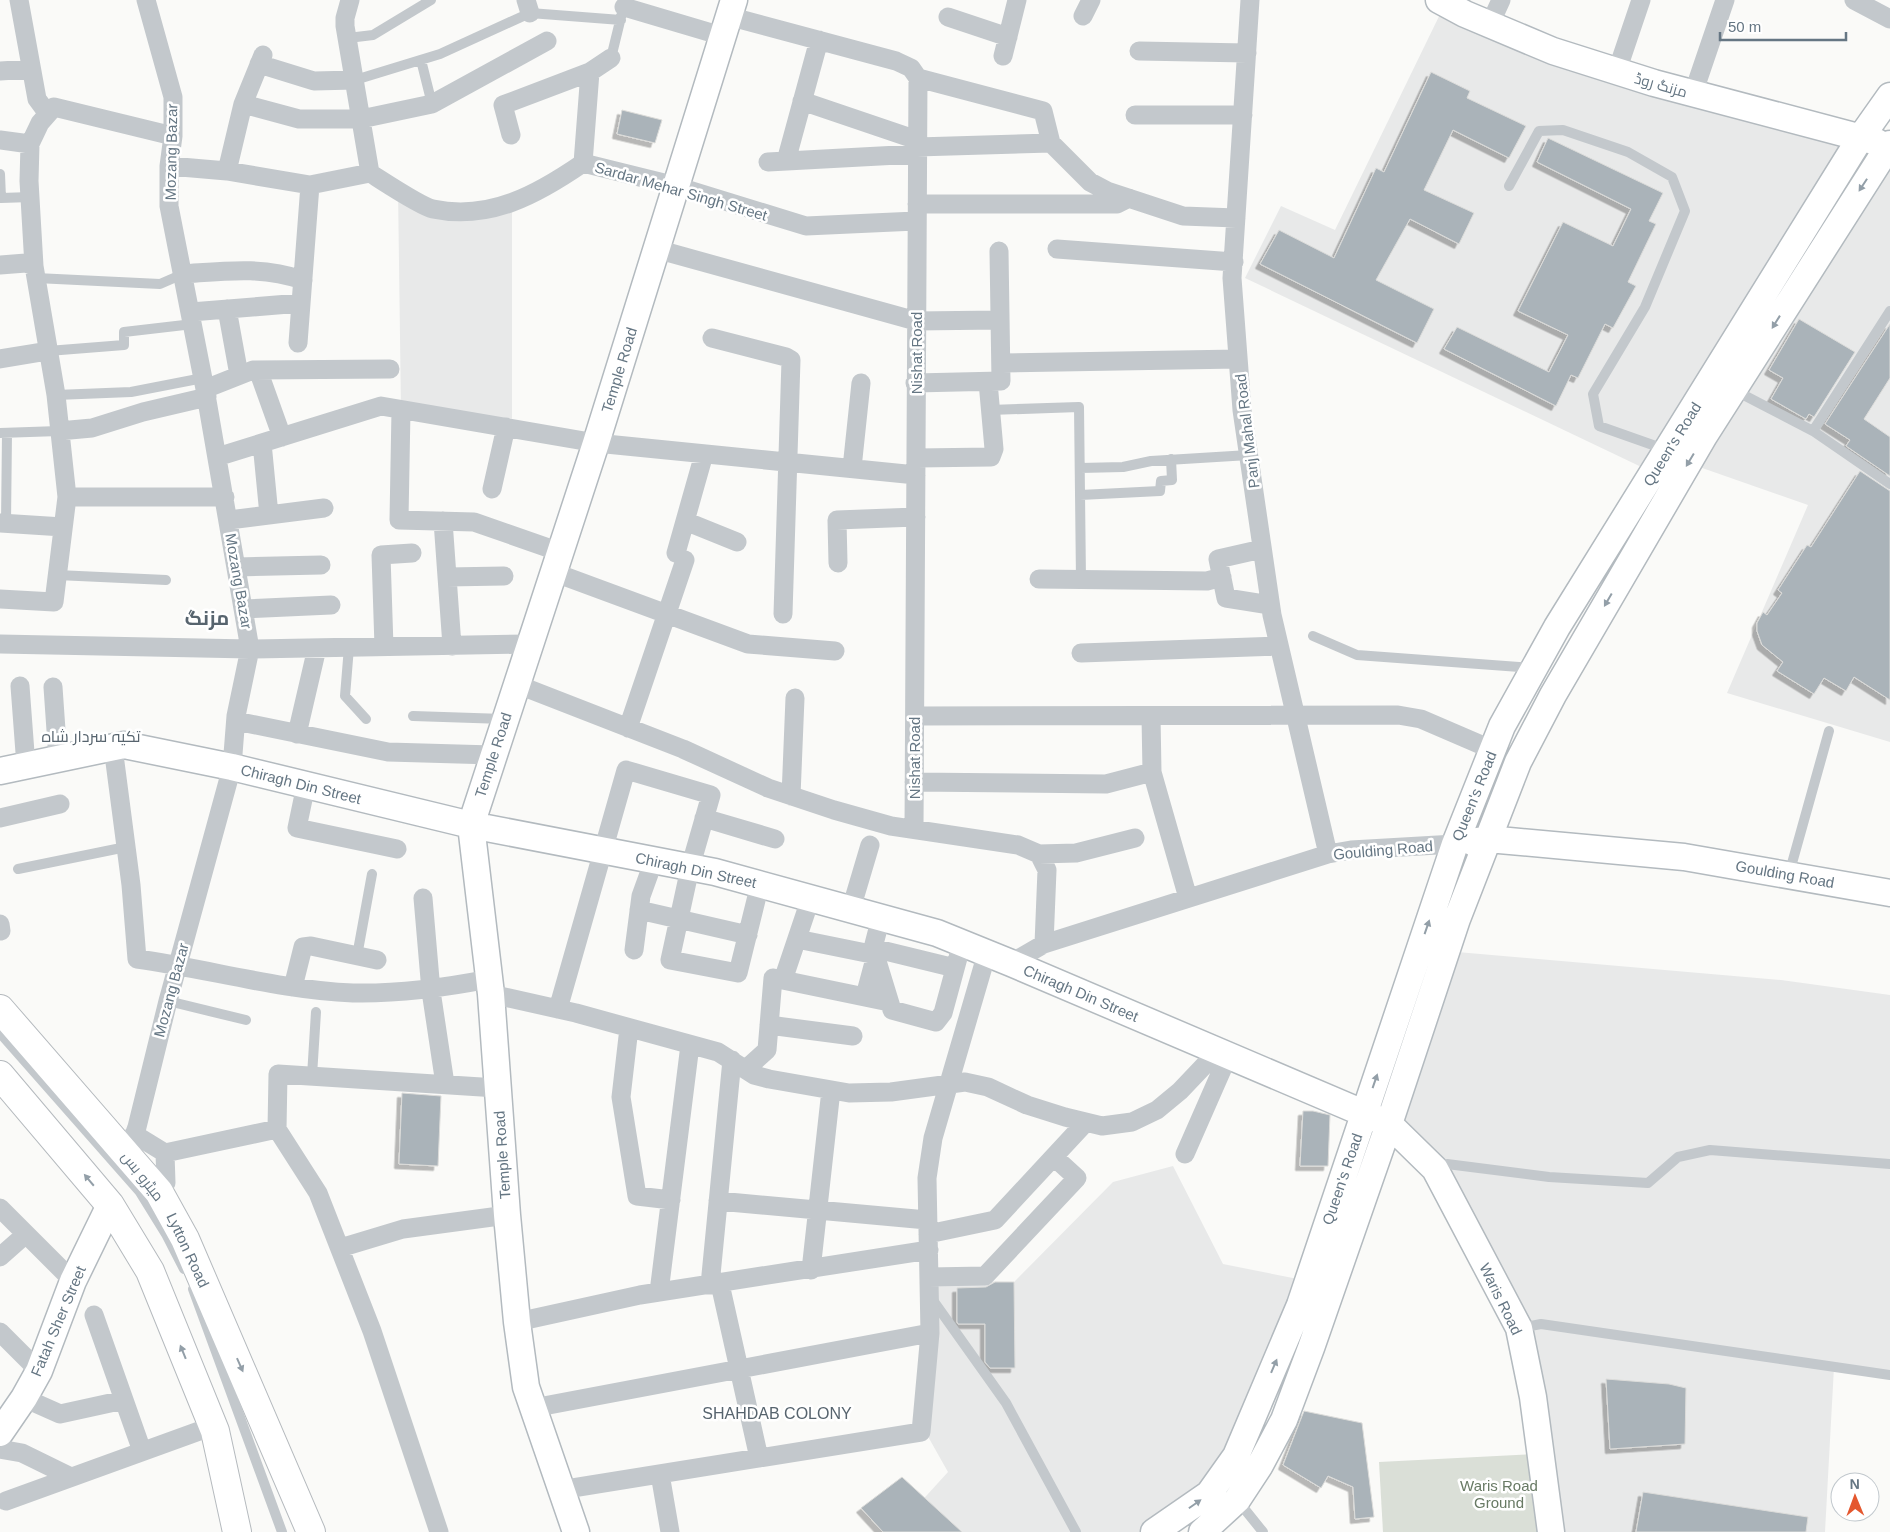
<svg xmlns="http://www.w3.org/2000/svg" width="1890" height="1532" font-family="Arial,Cairo,sans-serif">
	<defs>
		<filter id="shadow"><feDropShadow dx="-4.5" dy="4.5" stdDeviation="0" flood-color="#0004"/></filter>
	</defs>
	<rect width="100%" height="100%" fill="#fafaf8"/>
	<path fill="#e8e9e9" d="M1445 4 1861 137 1654 473 1245 278 1281 206 1335 230Z
		M1890 144V742L1727 693 1808 505 1688 463Z
		M398 189 432 209 512 204V428L401 410Z
		M1446 951 1781 980 1890 995V1375L1834 1367 1825 1532H1541L1522 1322 1389 1124Z
		M1173 1166 1223 1264 1308 1281 1236 1456 1163 1520 1139 1532H947L917 1506 948 1472 926 1433 930 1280 1014 1282 1113 1182Z"/>
	<path fill="#dadfd7" d="M1534 1454 1541 1532H1383L1379 1462Z"/>
	<path fill="#aab3b9" stroke="#dcdcda" filter="url(#shadow)" d="M1431 72 1470 91 1467 98 1526 126 1509 158 1453 130 1424 190 1474 213 1459 244 1410 219 1376 280 1434 309 1417 343 1260 264 1279 230 1334 258 1376 168 1384 172Z
		M622 110 662 120 655 143 617 134Z
		M1548 138 1663 193 1649 221 1656 224 1628 282 1636 286 1613 328 1605 324 1578 378 1571 375 1556 406 1444 349 1457 327 1549 372 1568 335 1518 311 1563 222 1613 246 1631 209 1537 162Z
		M1799 319 1855 352 1814 417 1809 414 1806 419 1771 399 1783 378 1769 370Z
		M1890 324V378L1864 419 1890 437V476L1846 446 1850 440 1825 424Z
		M1860 471 1890 491V700L1854 677 1846 691 1824 678 1814 694 1777 671 1783 662 1762 645 1757 631V623L1763 612 1767 615 1782 593 1778 590 1807 545 1811 547Z
		M402 1093 441 1096 438 1166 399 1164Z
		M1303 1111H1313L1330 1115 1328 1166H1300Z
		M995 1282H1014L1015 1368H990L985 1362V1324H958L957 1322V1288L986 1287Z
		M1606 1379 1669 1384 1686 1388 1685 1444 1610 1449Z
		M1304 1411 1362 1423 1374 1517 1355 1519 1353 1487 1328 1476 1321 1488 1283 1465Z
		M902 1477 962 1532H883L861 1508Z
		M1643 1492 1808 1517 1806 1532H1636Z"/>
	<g fill="none" stroke-linecap="round" stroke-linejoin="round">
		<defs>
			<path id="secondary" d="M1439 0 1465 14 1553 51 1654 83 1877 142
				M0 771 124 745 232 767 471 825 715 872 937 933 1011 963 1389 1124 1435 1169 1519 1328 1533 1397 1551 1532
				M1472 842 1488 839 1684 857 1890 893
				M0 1433 24 1398 39 1371 73 1281 110 1205
				M576 1532 526 1387 517 1322 507 1215 491 994 471 825 596 443 734 0
				M1154 1532 1209 1494 1236 1456 1300 1305 1455 844 1502 726 1557 627 1861 137 1890 96
				M1202 1532 1237 1500 1260 1465 1284 1420 1311 1348 1389 1124 1457 919 1518 762 1553 695 1704 436 1890 144"/>
			<path id="primary" d="M0 1009 159 1192 185 1239 311 1532
				M0 1075 110 1205 150 1271 215 1431 237 1532"/>
		</defs>
		<use href="#secondary" stroke="#b3babf" stroke-width="29"/>
		<use href="#primary" stroke="#b5babe" stroke-width="30"/>
		<path stroke="#c3c8cc" stroke-width="10" d="M348 38 373 35 431 0
			M611 58 622 13
			M421 60 432 104
			M355 80 440 54 530 13 621 20
			M0 174 1 198 31 197
			M1509 186 1539 131 1563 130 1628 152 1672 177 1685 211 1645 307 1593 394 1599 426 1667 450
			M36 278 160 284 183 274
			M48 351 124 345V332L193 324
			M1734 390 1813 431 1890 311
			M56 395 131 392 203 378
			M990 410 1079 407 1081 580
			M1813 431 1890 484
			M0 433 59 431
			M1080 468 1123 467 1151 461 1249 455
			M1080 495 1160 491 1161 481 1172 480 1171 459
			M6 523 7 433
			M57 575 166 580
			M1313 636 1357 655 1532 668
			M349 647 345 696 366 719
			M413 716 504 719
			M18 869 126 847
			M1789 874 1829 731
			M357 956 372 874
			M168 1001 246 1020
			M0 1033 140 1192 166 1234 184 1269
			M312 1076 316 1012
			M1436 1169 1447 1164 1549 1177 1648 1183 1678 1157 1710 1150 1890 1164
			M193 1289 282 1532
			M932 1299 1006 1403 1076 1532
			M1520 1328 1541 1324 1890 1375
			M1238 1501 1263 1532"/>
		<path stroke="#c3c8cc" stroke-width="19" d="M19 0 37 99 48 114
			M350 0 345 18V26L370 173
			M526 0 530 13
			M1250 0 1232 278 1242 410 1272 615 1328 854
			M1854 0 1890 19
			M624 7 722 36
			M728 16 896 61 911 68 918 78 914 829
			M1083 16 1091 0
			M948 17 1008 37
			M1490 24 1501 0
			M1139 51 1247 53
			M1003 56 1017 0
			M259 64 314 81 355 80
			M0 71 31 69
			M1617 71 1641 0
			M918 78 1043 111 1051 143 1090 182 1107 191 1183 216 1236 218
			M1693 94 1725 0
			M802 101 917 140
			M243 104 299 119H361L432 104 547 41
			M1135 115H1243
			M511 135 503 105 590 72
			M0 140 30 144
			M917 147 1051 143
			M786 161 819 40
			M768 162 917 154
			M583 163 590 72 611 58
			M169 166 227 171 310 185 370 173C383 181 420 206 433 209 490 221 538 194 583 163L676 186 806 226 916 221
			M227 171 243 104 263 55
			M917 204H1117L1129 198
			M656 249 916 321 999 320
			M1057 249 1234 262
			M0 265 26 263 34 266
			M183 274C227 271 260 266 303 280
			M227 309 239 375
			M191 312 301 303
			M712 338 786 357 791 360 783 614
			M298 343 310 185
			M0 359 48 351
			M1002 363 1238 359
			M258 370 282 437
			M915 383 1001 381 999 251
			M205 389 253 370 390 369
			M401 410 399 520 474 522 560 552
			M59 431 92 428 143 412 207 397
			M262 443 269 515
			M217 457 381 406 596 443 916 475
			M917 458 991 457 994 449 988 382
			M852 468 861 383
			M492 489 506 427
			M67 497H225
			M229 520 324 508
			M443 521 452 646
			M685 521 737 542
			M0 523 63 527
			M1262 549 1218 559 1226 598 1270 605
			M676 553 704 454
			M838 563 837 520 916 517
			M237 567 321 565
			M553 572 748 644 835 651
			M447 577 504 576
			M1039 579 1207 581 1222 577
			M0 599 54 602 67 497 56 395 34 266 29 181 30 144 40 123 54 107 173 136
			M244 609 331 605
			M0 644 250 649 529 644
			M384 647 381 555 412 553
			M1081 653 1279 646
			M516 684 683 749 768 788 834 810 891 826 1018 845 1039 854 1047 870 1044 944
			M20 686 26 766
			M53 687 58 759
			M915 716 1398 715 1421 719 1493 750
			M1151 716 1152 772 1188 898
			M236 721 388 752 493 755
			M628 728 685 560
			M297 734 317 648
			M113 747 131 885 137 959C209 969 280 990 353 993 400 994 443 988 489 979
			M914 782 1106 784 1152 772
			M306 785 297 828 397 849
			M791 796 795 698
			M0 818 60 804
			M704 818 775 839
			M1039 854 1076 853 1135 838
			M423 898 431 991 445 1084
			M851 909 870 845
			M639 910 748 935
			M881 917 873 948 892 1010 936 1022 943 1013 962 943
			M0 924 1 931
			M797 939 876 955 865 996
			M873 948 955 968
			M634 950 641 896 654 860
			M1011 963 1044 944 1328 854 1351 850 1455 844
			M783 980 811 897
			M293 987 303 947 311 946 377 960
			M491 994 576 1013 718 1052 754 1075 769 1079 849 1093 891 1092 965 1082 988 1087 1027 1105 1065 1117 1102 1126 1132 1122 1157 1110 1180 1091 1218 1051
			M558 1009 626 770 711 795 690 868 670 960 738 973 760 884
			M769 1025 853 1036
			M629 1028 621 1097 637 1196 671 1200
			M746 1069 767 1050 773 978 889 1002
			M134 1134 165 1153 277 1129
			M1185 1154 1228 1056
			M127 1155 137 1127 168 1001 232 767 236 716 250 649 205 389 169 206V166L173 136V97L146 0
			M159 1192 166 1183 165 1153
			M718 1201 927 1220
			M0 1208 73 1281
			M928 1234 995 1220 1086 1122
			M340 1248 403 1229 507 1215
			M0 1257 26 1234
			M811 1270 831 1090
			M929 1277 985 1276 1077 1178 1054 1157
			M720 1284 759 1458
			M710 1285 732 1060
			M659 1292 690 1045
			M94 1315 142 1451
			M517 1322 640 1295 929 1250
			M0 1332 39 1371
			M24 1398 60 1414 124 1400
			M533 1408 930 1333
			M0 1449 22 1453 71 1477
			M660 1474 670 1532
			M560 1490 921 1432 930 1333 927 1178 933 1138 987 953
			M6 1501 213 1426
			M439 1532 372 1331 318 1193 277 1129 278 1074 497 1088"/>
		<use href="#secondary" stroke="#fff" stroke-width="26"/>
		<use href="#primary" stroke="#fff" stroke-width="28"/>
	</g>
	<defs><path id="oneway-solid" d="M-6-.8H1V-3.2L6.5 0L1 3.2V.8H-6Z" transform="scale(1.25)"/></defs>
	<g fill="#939fa8">
		<use href="#oneway-solid" transform="translate(1863 185) rotate(123)"/>
		<use href="#oneway-solid" transform="translate(1776 322) rotate(122)"/>
		<use href="#oneway-solid" transform="translate(1690 460) rotate(121)"/>
		<use href="#oneway-solid" transform="translate(1608 600) rotate(120)"/>
		<use href="#oneway-solid" transform="translate(1427 927) rotate(-71)"/>
		<use href="#oneway-solid" transform="translate(1375 1081) rotate(-71)"/>
		<use href="#oneway-solid" transform="translate(89 1180) rotate(-130)"/>
		<use href="#oneway-solid" transform="translate(183 1352) rotate(-112)"/>
		<use href="#oneway-solid" transform="translate(240 1365) rotate(66)"/>
		<use href="#oneway-solid" transform="translate(1274 1366) rotate(-67)"/>
		<use href="#oneway-solid" transform="translate(1195 1504) rotate(-35)"/>
	</g>
	<g text-anchor="middle" dominant-baseline="central" stroke-width="5" stroke-linejoin="round" paint-order="stroke">
		<g font-size="15" fill="#657683" stroke="#fff">
			<text transform="translate(1661 85) rotate(16)">مزنگ روڈ</text>
			<text transform="translate(171 152) rotate(-89)">Mozang Bazar</text>
			<text transform="translate(681 191) rotate(16)">Sardar Mehar Singh Street</text>
			<text transform="translate(916 353) rotate(-90)">Nishat Road</text>
			<text transform="translate(619 370) rotate(-73)">Temple Road</text>
			<text transform="translate(1247 431) rotate(-97)">Panj Mahal Road</text>
			<text transform="translate(1672 444) rotate(-58)">Queen's Road</text>
			<text transform="translate(239 581) rotate(80)">Mozang Bazar</text>
			<text transform="translate(493 755) rotate(-72)">Temple Road</text>
			<text transform="translate(914 758) rotate(-90)">Nishat Road</text>
			<text transform="translate(301 784) rotate(14)">Chiragh Din Street</text>
			<text transform="translate(1474 796) rotate(-68)">Queen's Road</text>
			<text transform="translate(1383 850) rotate(-5)">Goulding Road</text>
			<text transform="translate(696 870) rotate(12)">Chiragh Din Street</text>
			<text transform="translate(1785 874) rotate(10)">Goulding Road</text>
			<text transform="translate(171 990) rotate(-75)">Mozang Bazar</text>
			<text transform="translate(1081 993) rotate(23)">Chiragh Din Street</text>
			<text transform="translate(502 1155) rotate(-94)">Temple Road</text>
			<text transform="translate(143 1176) rotate(52)">میٹرو بس</text>
			<text transform="translate(1342 1179) rotate(-71)">Queen's Road</text>
			<text transform="translate(188 1250) rotate(65)">Lytton Road</text>
			<text transform="translate(1501 1299) rotate(64)">Waris Road</text>
			<text transform="translate(58 1321) rotate(-67)">Fatah Sher Street</text>
		</g>
		<g font-size="15" fill="#687a64" stroke="#fff">
			<text x="1499" y="1485">Waris Road<tspan x="1499" dy="17">Ground</tspan></text>
		</g>
		<g font-size="16" fill="#57646e" stroke="#fff">
			<text x="91" y="736">تکیہ سردار شاہ</text>
			<text x="777" y="1413">SHAHDAB COLONY</text>
		</g>
		<g font-size="20" font-weight="bold" fill="#57646e" stroke="#fff">
			<text x="207" y="618">مزنگ</text>
		</g>
	</g>
	<g transform="translate(1855 1497) rotate(359)"><circle r="24" fill="#ffffff" stroke="#c1c8cd"/>
	<path d="M0-4L9 19L0 12L-9 19Z" fill="#e4572e"/>
	<text y="-8" font-size="14" font-weight="bold" text-anchor="middle" fill="#657683">N</text>
	</g>
	<path d="M1720 32v8h126v-8" fill="none" stroke="#657683" stroke-width="2.5"/>
	<text x="1728" y="32" font-size="15" fill="#657683" stroke="#ffffff" stroke-width="4" paint-order="stroke">50 m</text>
</svg>
